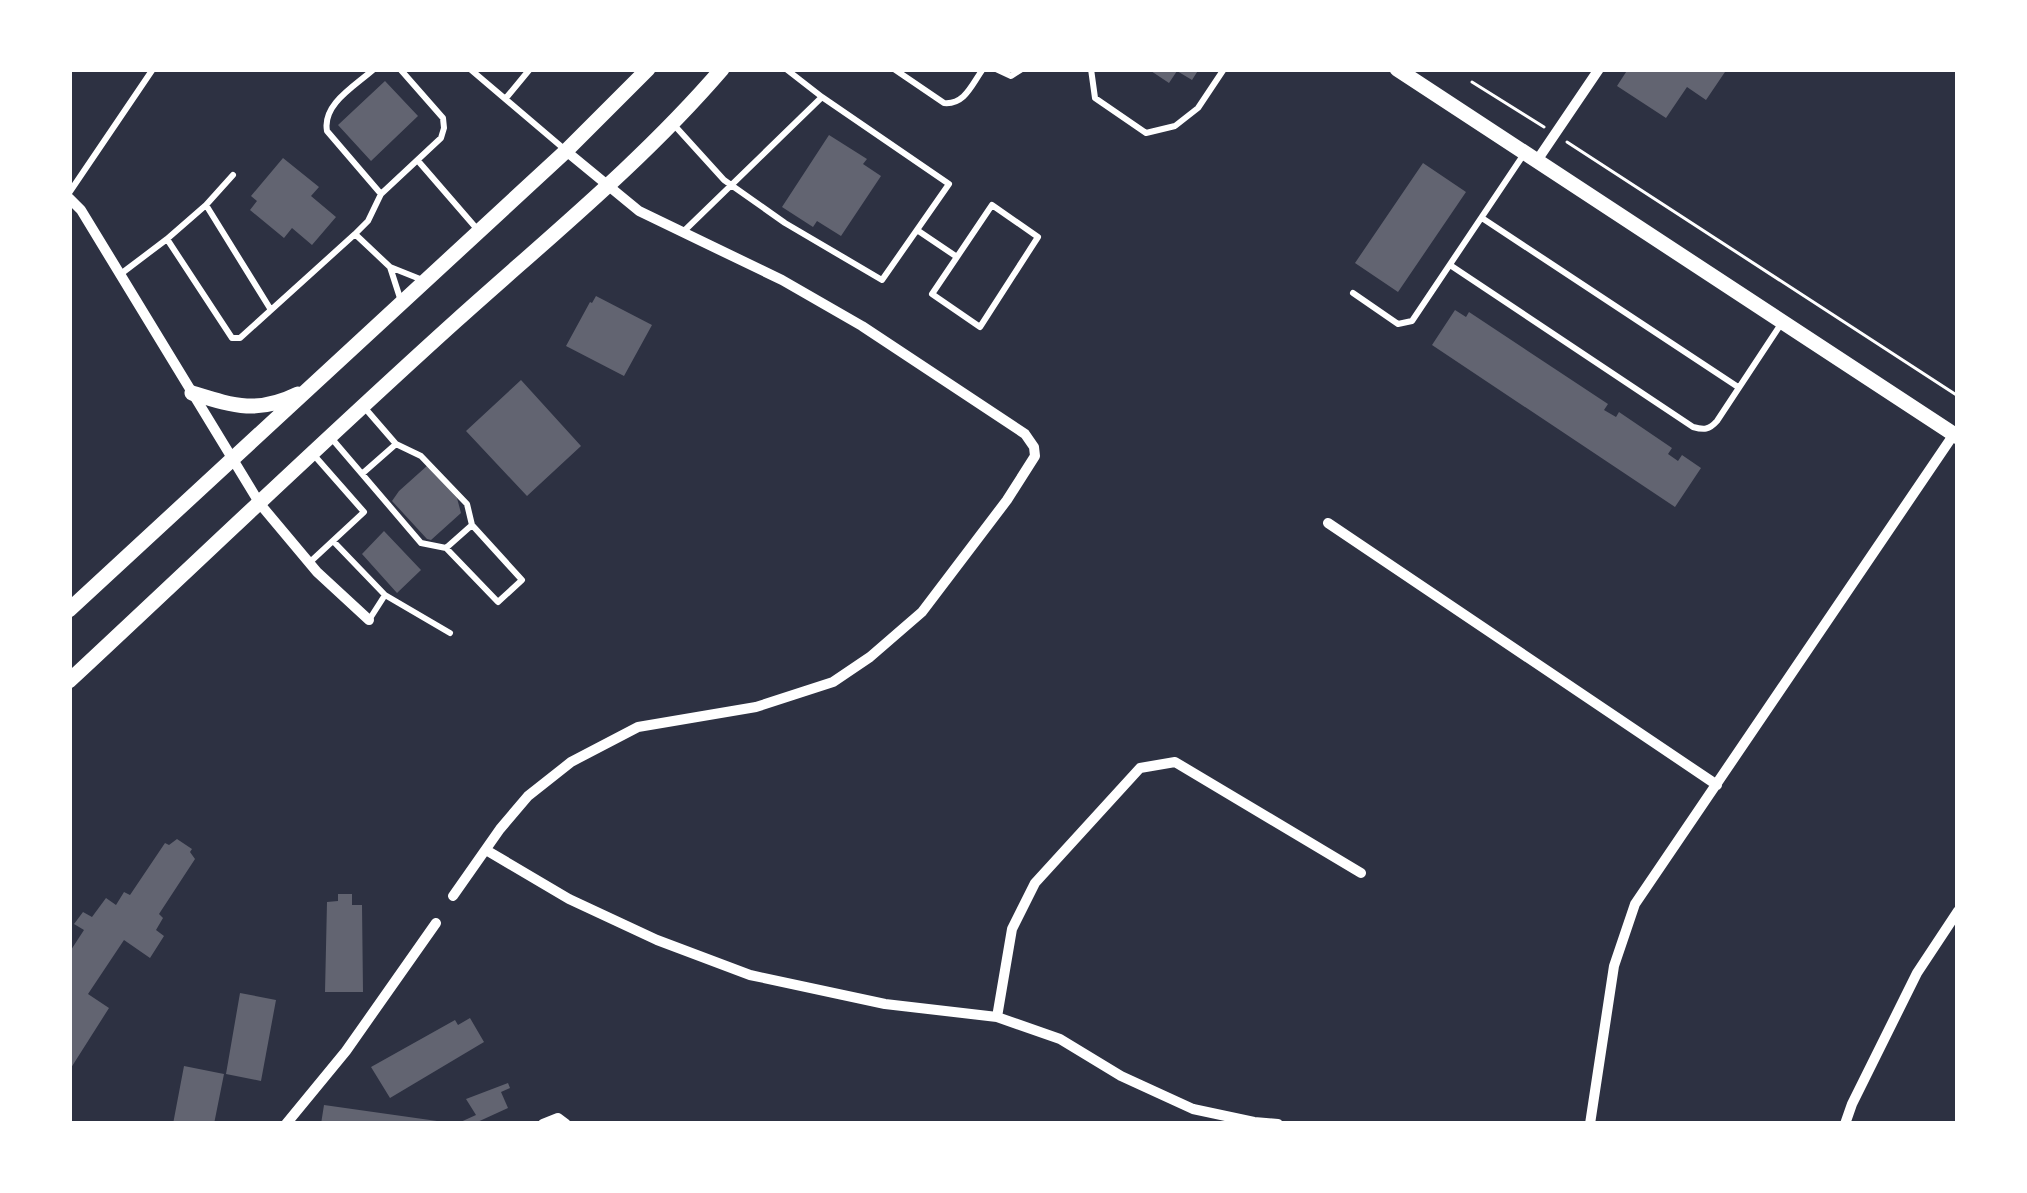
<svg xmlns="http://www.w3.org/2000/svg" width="2027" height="1193" font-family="Raleway,sans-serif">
	<rect width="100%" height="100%" fill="#2d3142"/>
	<path fill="#626471" d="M1148 69H1199L1192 80 1177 71 1169 83Z
		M1628 69H1727L1706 100 1687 87 1666 118 1617 86Z
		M385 81 418 116 371 161 338 125Z
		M829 135 867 159 863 164 881 176 841 236 817 221 813 227 782 207Z
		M283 158 319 187 311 196 336 217 312 245 292 228 284 238 250 210 257 201 251 196Z
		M1423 163 1466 192 1398 292 1355 263Z
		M596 296 652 325 624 376 566 346 590 302 592 303Z
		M1455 310 1466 317 1469 312 1608 404 1604 410 1616 417 1619 412 1672 448 1668 454 1678 461 1682 455 1701 468 1675 507 1432 345Z
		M521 380 581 446 527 496 466 431Z
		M428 465 457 498 461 513 431 540 427 539 392 501 399 491Z
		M384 531 421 570 397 593 362 554Z
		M177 839 192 849 190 852 195 859 159 914 163 918 156 930 164 936 150 958 124 940 88 994 109 1008 69 1071V953L84 930 74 924 83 912 92 917 106 898 116 905 124 892 130 895 165 843 169 845Z
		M338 894H352V905H362L363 992H325L327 902 338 901Z
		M240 993 276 1000 261 1081 226 1074Z
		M470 1018 484 1042 390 1098 371 1067 455 1020 458 1025Z
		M184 1066 224 1074 214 1124H173Z
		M508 1083 510 1088 501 1092 508 1108 473 1124H456L476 1115 466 1099Z
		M324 1105 437 1121V1124H321Z"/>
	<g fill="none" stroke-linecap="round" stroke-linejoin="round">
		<path stroke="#fff" stroke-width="3" d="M1472 82 1544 127
			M1567 142 1958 396"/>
		<path stroke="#fff" stroke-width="6" d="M374 69C355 86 322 104 327 131L381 194 441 138 444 128 443 118 400 69
			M470 69 563 148
			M894 69 944 103C965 105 972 84 983 69
			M996 69 1011 76 1022 69
			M1091 69 1095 98 1146 133 1175 126 1198 108 1224 69
			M506 98 530 69
			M675 126 724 180 785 223 882 280 949 184 822 97
			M419 162 477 229
			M69 193 153 69
			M206 205 233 175
			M1482 218 1738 387
			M917 230 957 257 932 294 980 327 1038 237 992 205 957 257
			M683 232 822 97 786 69
			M355 234 368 221 381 194
			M167 239 206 205 271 310
			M1450 265 1693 427C1704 430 1709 430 1717 421L1781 324
			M390 267 400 298
			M122 273 167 239 232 338H240L355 234 390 267 420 279
			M1353 293 1398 324 1412 321 1522 157
			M333 440 421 543 446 548 498 602 522 580 472 525 467 504 421 456 396 444 364 407
			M363 473 396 444
			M333 541 385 595 450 633
			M446 548 472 525
			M309 563 364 512 313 454
			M369 620 385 595"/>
		<path stroke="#fff" stroke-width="10" d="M1536 162 1599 69
			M69 198 81 210 260 504 317 572 369 620
			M1328 523 1717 785
			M486 850 569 899 657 940 750 975 885 1004 997 1017 1060 1039 1121 1076 1193 1109 1254 1122 1278 1124
			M453 896 500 829 528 796 571 762 638 727 756 707 833 682 870 657 922 612 1007 500 1035 456 1034 447 1025 434 862 326 782 280 639 211 566 151
			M997 1017 1012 929 1035 883 1140 768 1175 762 1361 873
			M286 1124 346 1051 436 923
			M543 1124 558 1118 566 1124
			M1590 1124 1614 966 1635 904 1954 434
			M1845 1124 1852 1104 1917 973 1958 911"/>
		<path stroke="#fff" stroke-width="15" d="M1397 69 1958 437
			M192 393C234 406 257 414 298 394
			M69 610 566 151 648 69
			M69 681C198 561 326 438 457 320 547 239 643 161 722 69"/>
	</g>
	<rect width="2027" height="1193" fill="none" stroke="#ffffff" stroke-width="144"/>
</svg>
